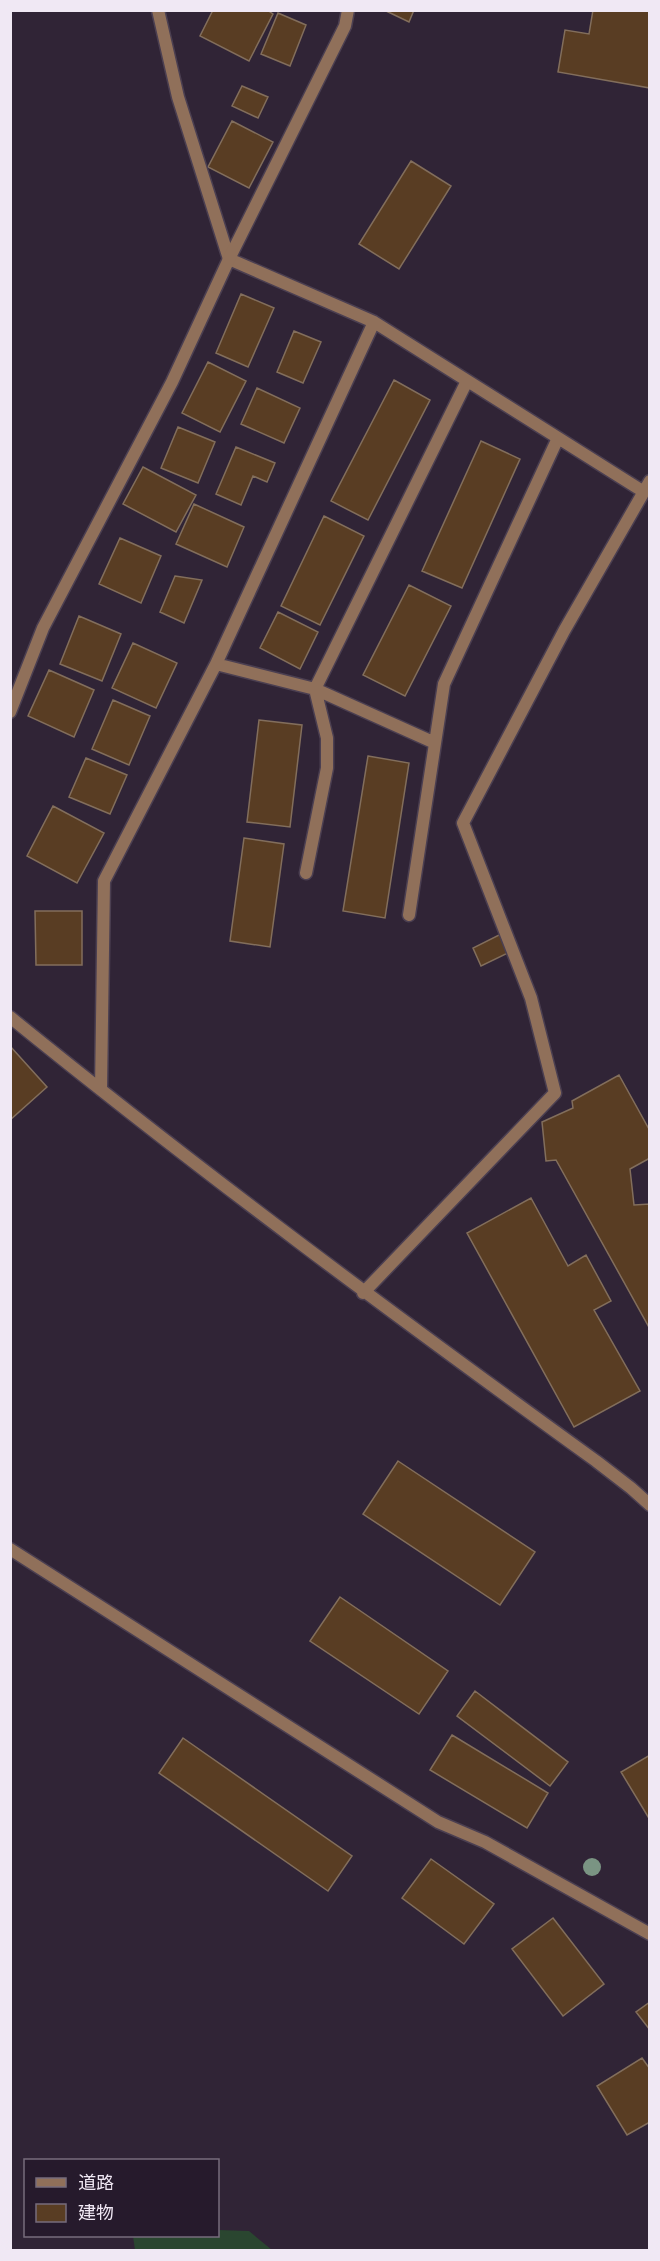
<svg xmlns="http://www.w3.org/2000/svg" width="660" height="2261" font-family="Rubik,'Noto Sans JP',sans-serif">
	<rect width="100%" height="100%" fill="#302436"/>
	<path fill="#2a4630" d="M218 2230 249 2231 272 2250H135L133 2236H218Z"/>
	<path fill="#593d23" stroke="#826e5c" stroke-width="1.5" d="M213 10H267L273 14 249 61 200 36Z
		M384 10H414L409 22Z
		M593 10H650V88L558 72 565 30 589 34Z
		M278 13 306 25 290 66 261 54Z
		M242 86 268 97 258 118 232 106Z
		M232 121 273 142 249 188 208 167Z
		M411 161 451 186 399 269 359 244Z
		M241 294 274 308 248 367 216 353Z
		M294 331 321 342 303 383 277 372Z
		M208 362 246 381 220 432 182 413Z
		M394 380 430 400 368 520 331 501Z
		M257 388 300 408 284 443 241 424Z
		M178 427 215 442 198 483 161 468Z
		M481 441 520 459 462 588 422 571Z
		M236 447 275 463 267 482 253 476 241 505 216 494Z
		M143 467 196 495 176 532 123 504Z
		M194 504 244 527 227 567 176 544Z
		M324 516 364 536 320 625 281 606Z
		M120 538 161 556 141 603 99 584Z
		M175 576 202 580 184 623 160 612Z
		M409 585 451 606 405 696 363 675Z
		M278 612 318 632 300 669 260 648Z
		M79 616 121 634 102 681 60 664Z
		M133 643 177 663 156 708 112 688Z
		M49 670 94 690 74 737 28 716Z
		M113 700 150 716 129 765 92 749Z
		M259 720 302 725 290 827 247 822Z
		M368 756 409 763 385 918 343 911Z
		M86 758 127 775 110 814 69 797Z
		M53 806 104 833 77 883 27 856Z
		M244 838 284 844 270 947 230 941Z
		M35 911H82V965H36Z
		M501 934 510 952 481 966 473 948Z
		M10 1046 47 1087 10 1120Z
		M619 1075 650 1131V1158L630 1169 634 1205 650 1204V1329L556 1160 546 1161 542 1122 573 1108 572 1101Z
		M531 1198 568 1266 586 1255 611 1301 594 1310 640 1391 574 1427 467 1233Z
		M398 1461 535 1552 500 1605 363 1514Z
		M340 1597 448 1671 419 1714 310 1641Z
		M475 1691 568 1762 550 1786 457 1716Z
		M452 1735 548 1793 527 1828 430 1770Z
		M183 1738 352 1856 328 1891 159 1773Z
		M650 1755V1820L621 1772Z
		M431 1859 494 1904 464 1944 402 1898Z
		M553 1918 604 1984 563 2016 512 1949Z
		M650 2002V2030L636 2012Z
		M642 2058 650 2069V2122L627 2135 597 2086Z"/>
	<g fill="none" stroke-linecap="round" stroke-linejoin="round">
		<defs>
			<path id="minor" d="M158 10 178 97 229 259 374 322 644 492
				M216 664 315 689 467 381
				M315 689 435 743
				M306 873 327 768V738L315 689
				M409 915 444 684 558 438
				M10 1017C201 1172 397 1317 596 1461L631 1488 650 1505
				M101 1090 104 881 216 664 374 322
				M363 1293 555 1093 531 998 463 823 564 631 650 481
				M10 1549 438 1822 485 1842 650 1934"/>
			<path id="tertiary" d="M10 712 43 628 172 382 229 259 345 26 348 10"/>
		</defs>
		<use href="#minor" stroke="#4b3f51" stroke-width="15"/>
		<use href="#tertiary" stroke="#4b3f51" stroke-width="15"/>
		<use href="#minor" stroke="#90705a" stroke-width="12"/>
		<use href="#tertiary" stroke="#90705a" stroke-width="12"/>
	</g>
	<circle fill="#7a9483" cx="592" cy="1867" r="9"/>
	<rect width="660" height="2261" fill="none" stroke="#f0e8f4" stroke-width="24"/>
	<rect x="24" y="2159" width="195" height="78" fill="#261a2c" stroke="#776c7c" stroke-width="1.5"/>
	<rect x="36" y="2178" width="30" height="9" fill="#90705a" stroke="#776c7c" stroke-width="1.5"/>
	<text x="78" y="2189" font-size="18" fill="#f0e8f4">道路</text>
	<rect x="36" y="2204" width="30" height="18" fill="#593d23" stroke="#776c7c" stroke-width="1.5"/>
	<text x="78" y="2219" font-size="18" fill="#f0e8f4">建物</text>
</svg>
